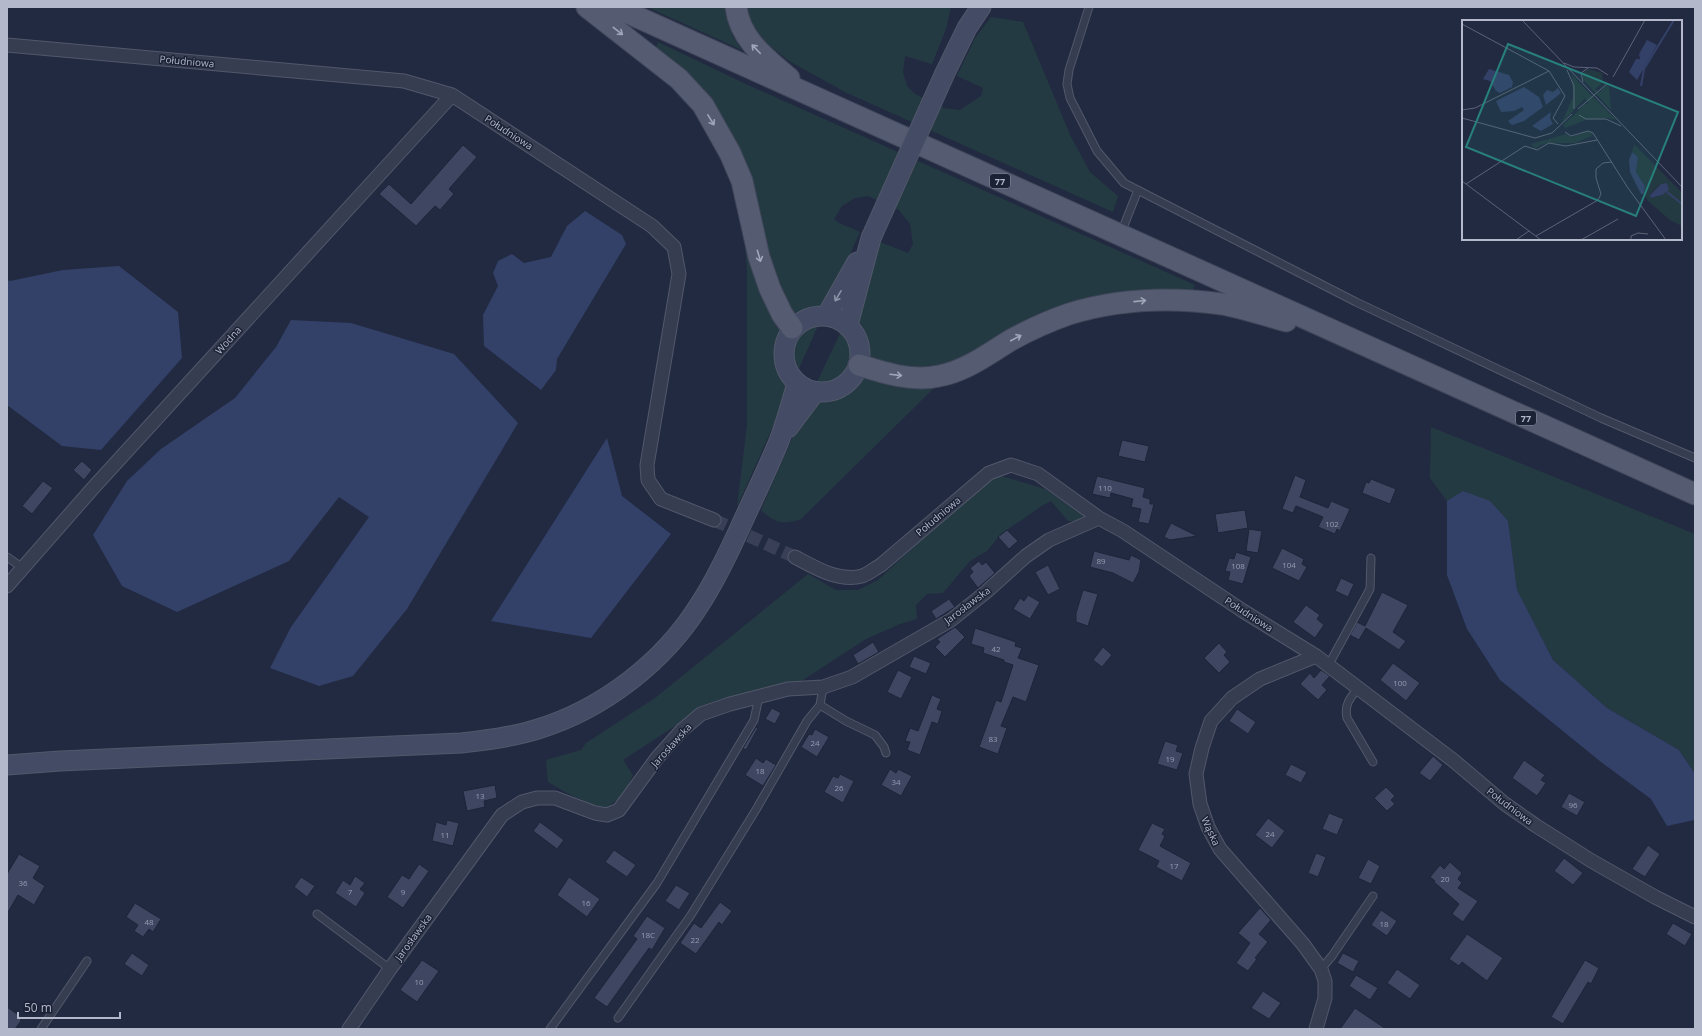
<svg xmlns="http://www.w3.org/2000/svg" width="1702" height="1036" font-family="'Open Sans',sans-serif">
	<rect width="100%" height="100%" fill="#222a41"/>
	<path fill="#243a42" d="M647 7H725L733 37 742 50Z
		M748 7H951L946 29 932 64 905 56 903 72 907 86 915 94 944 108 960 110 981 96 983 88 957 76 975 38 991 17 1023 22 1071 137 1090 172 1118 196 1113 212 847 93 789 61 761 39 749 21Z
		M658 42 750 86 1195 285 1192 292 994 340 935 387 801 519C783 525 775 523 761 510L809 399 853 306 880 242 908 253 913 244 910 224 899 210 868 196 855 198 842 206 834 219 839 223 860 232 737 507 747 425V272L744 231 740 209 719 144 655 50Z
		M1431 427 1695 534V774L1679 750 1607 708 1553 660 1517 590 1508 521 1464 491 1447 501 1430 478Z
		M998 475 1045 489 1084 516 1077 521H1068L1051 501 1043 505 1001 534 987 551 970 561 943 593 927 594 916 605 917 619 900 624 866 639 800 682 698 711 623 760 633 775 624 795 603 810 567 793 548 782 546 760 581 750 586 743 655 698 808 574 836 590H858L878 580 972 493Z"/>
	<path fill="#334068" d="M585 211 622 235 626 244 557 359 556 370 541 390 484 346 483 315 498 286 493 273 498 261 512 254 524 263 551 257 567 226Z
		M119 266 178 312 182 358 101 450 62 446 7 405V280L10 281 63 270Z
		M291 320 351 323 454 354 518 423 407 609 353 676 319 686 270 668 291 627 369 517 339 497 289 561 177 612 122 586 93 535 127 481 161 449 235 398 276 347Z
		M607 438 622 496 671 534 591 638 491 621Z
		M1463 491 1490 501 1508 521 1517 590 1553 660 1607 708 1679 750 1695 774 1694 820 1667 826 1651 799 1601 762 1500 680 1467 629 1447 575V501Z"/>
	<path fill="#3e4662" stroke="#1e2438" d="M463 145 477 157 449 189 454 194 440 210 435 206 416 226 379 194 389 184 411 204Z
		M1122 440 1149 446 1145 462 1118 456Z
		M82 461 92 470 84 480 73 470Z
		M1295 475 1306 480 1300 497 1328 508 1331 501 1350 509 1340 531 1337 529 1335 534 1318 527 1323 517 1296 506 1293 513 1282 509Z
		M1097 476 1145 488 1143 497 1150 499V504H1154L1149 524 1138 522 1141 509 1131 507 1133 499 1111 493 1110 498 1092 494Z
		M1371 479 1396 489 1390 504 1362 493 1366 482 1369 483Z
		M43 481 53 488 32 514 22 506Z
		M1245 510 1248 528 1218 533 1215 514Z
		M1171 523 1197 536 1170 540 1164 537Z
		M1249 529 1262 531 1258 553 1246 551Z
		M1007 530 1018 541 1009 549 998 537Z
		M1282 548 1304 559 1302 564 1307 567 1299 581 1272 568Z
		M1094 551 1129 560 1131 555 1141 560 1139 572 1133 583 1113 573 1090 567Z
		M1236 552 1251 557 1243 584 1228 580 1230 572 1225 571 1229 558 1234 559Z
		M979 561 982 565 986 562 995 573 978 588 969 576 973 572 970 568Z
		M1048 565 1060 589 1048 595 1035 572Z
		M1341 578 1354 584 1348 597 1335 591Z
		M1083 590 1098 594 1088 626 1076 622V613Z
		M1382 592 1408 605 1393 632 1406 641 1399 650 1366 628 1359 640 1350 635 1357 622 1365 626Z
		M1028 595 1040 602 1030 619 1013 609 1020 598 1024 601Z
		M949 599 955 607 936 619 931 611Z
		M1306 605 1320 615 1317 619 1324 625 1315 638 1293 622Z
		M955 627 965 637 945 657 935 647 940 642 937 639Z
		M975 628 1016 642 1015 646 1022 648 1018 658 1039 665 1026 702 1013 697 1001 726 1007 728 998 754 979 747 996 700 1001 702 1013 665 1004 662V660L983 653 984 648 971 644Z
		M873 642 879 652 858 664 853 655Z
		M1219 643 1227 652 1224 655 1230 662 1219 673 1204 658Z
		M1103 647 1112 655 1102 667 1093 660Z
		M914 656 931 663 926 674 909 667Z
		M1393 663 1420 683 1406 701 1380 680Z
		M898 670 912 677 901 699 887 692Z
		M1321 670 1330 676 1322 685 1327 690 1318 700 1300 684 1310 673 1314 678Z
		M932 695 941 699 937 709 942 711 938 724 932 722 920 755 907 750 910 742 905 741 910 728 918 731Z
		M772 708 781 713 775 724 765 719Z
		M1237 709 1256 722 1248 734 1229 721Z
		M756 727 758 728 746 750 743 748Z
		M815 729 829 737 817 757 801 747 809 734 812 735Z
		M1165 741 1178 745 1176 751 1183 753 1177 770 1157 764Z
		M1433 756 1443 765 1430 781 1419 773Z
		M756 758 763 763 766 759 776 765 763 786 745 775Z
		M1524 760 1545 775 1541 780 1546 783 1537 796 1512 778Z
		M1291 764 1307 772 1301 783 1285 775Z
		M890 769 896 773 898 769 912 776 901 796 881 785Z
		M840 774 854 781 843 803 824 792 833 776 838 778Z
		M495 785 497 798 484 801 485 807 467 811 463 791Z
		M1386 787 1395 796 1391 800 1395 804 1387 811 1374 798Z
		M1569 793 1585 802 1577 816 1561 807Z
		M1329 813 1344 819 1337 835 1322 829Z
		M1268 818 1285 831 1272 848 1255 835Z
		M447 820 459 823 453 846 432 841 436 822 446 825Z
		M540 822 564 840 557 849 533 831Z
		M1152 823 1165 829 1162 834 1165 836 1160 846 1191 863 1182 881 1156 867 1159 861 1138 850Z
		M1648 845 1660 854 1645 877 1632 869Z
		M614 850 636 865 627 877 605 862Z
		M1316 853 1326 857 1318 877 1308 873Z
		M19 854 40 866 33 878 45 886 34 905 18 895 7 914V874Z
		M1564 858 1583 873 1573 885 1554 871Z
		M1368 859 1380 866 1371 884 1358 878Z
		M1450 862 1462 873 1458 879 1462 883 1458 888 1478 901 1463 922 1452 914 1459 904 1434 882 1435 881 1430 877 1440 865 1444 869Z
		M419 864 429 871 403 908 387 897 402 875 409 879Z
		M355 876 365 883 360 889 365 893 356 907 335 893 343 880 350 885Z
		M301 877 315 886 307 897 294 887Z
		M569 877 600 899 587 917 557 895Z
		M676 885 690 893 679 910 665 901Z
		M720 902 732 911 722 925 719 922 696 954 680 943 694 923 701 928Z
		M135 903 161 919 153 932 149 929 143 937 134 931 138 925 126 917Z
		M1260 908 1271 920 1259 934 1268 942 1255 958 1257 959 1248 971 1236 963 1250 943 1238 933Z
		M1381 910 1397 921 1387 936 1371 925Z
		M647 916 665 928 652 950 649 948 607 1007 594 998 637 939 633 936Z
		M1673 923 1692 934 1685 946 1666 934Z
		M1467 934 1503 958 1487 981 1462 962 1459 966 1449 959Z
		M132 953 149 965 142 976 124 964Z
		M1343 953 1359 961 1353 972 1337 963Z
		M422 960 439 971 417 1002 400 990Z
		M1585 960 1599 968 1591 984 1588 982 1563 1024 1551 1017Z
		M1397 969 1420 985 1410 999 1387 983Z
		M1356 975 1378 988 1370 1000 1349 986Z
		M1263 991 1281 1003 1269 1019 1251 1008Z
		M7 1007 20 1016 21 1021 15 1029H7Z
		M1355 1008 1386 1029H1340Z"/>
	<g fill="none" stroke-linecap="round" stroke-linejoin="round">
		<path stroke="#383f56" stroke-width="13" stroke-dasharray="13 6" stroke-linecap="butt" d="M714 520 795 557"/>
		<defs>
			<path id="lane" d="M1089 7 1069 70 1067 84 1070 98 1097 151 1124 183 1356 302 1601 418 1695 458
				M1121 233 1138 190
				M7 557 23 568
				M1328 666 1370 589 1371 558
				M1358 688C1350 698 1344 705 1347 718L1373 762
				M820 705 846 721 875 735 884 747 886 753
				M317 914 390 969
				M1321 969 1332 956 1373 896
				M618 1018 691 915 757 808 807 721 820 705 823 687
				M41 1029 87 961
				M550 1029 657 883 754 720 759 697"/>
			<path id="street" d="M7 45 404 81 452 95 652 226 674 247 679 274 647 465 648 480 661 499 714 520
				M795 557C816 568 838 582 862 576 869 574 875 568 881 565L989 473 1011 465 1038 474 1099 518 1123 531 1243 611 1316 656 1454 761 1505 804 1535 825 1590 860 1655 897 1695 917
				M7 586 93 488 452 95
				M349 1029 390 969 489 833 502 815 522 802 537 798H555L595 813 607 815 619 810 657 758 682 730 701 714 730 704 788 689 823 687 852 677 951 620 986 592 1026 556 1049 540 1099 518
				M1316 1029 1325 998V981L1321 969 1303 944 1220 849 1208 827 1200 804 1196 774 1202 748 1211 721 1232 698 1260 679 1316 656"/>
			<path id="secondary" d="M945 73 967 28 981 7
				M827 315 857 262
				M784 354a38 38 0 1 1 76 0a38 38 0 1 1-76 0Z
				M848 325 871 238
				M788 428 815 392
				M7 765 60 761 461 743C487 740 513 737 538 729 603 709 664 662 700 604 717 578 730 550 743 521 755 495 768 468 779 441 786 423 791 403 797 384"/>
			<path id="primary" d="M587 7 679 79 703 105 730 153 742 181 759 257 770 289 782 314 792 328
				M615 7 1695 494
				M736 7C740 40 766 58 789 78
				M859 365C884 373 912 382 939 376 966 371 988 354 1011 340 1029 330 1049 321 1069 314 1118 299 1171 297 1222 304 1243 308 1265 315 1286 321"/>
		</defs>
		<use href="#lane" stroke="#52586b" stroke-width="9"/>
		<use href="#street" stroke="#52586b" stroke-width="15"/>
		<use href="#secondary" stroke="#52586b" stroke-width="21"/>
		<use href="#primary" stroke="#40465a" stroke-width="23"/>
		<use href="#lane" stroke="#373d51" stroke-width="7"/>
		<use href="#street" stroke="#373d51" stroke-width="13"/>
		<use href="#secondary" stroke="#444b64" stroke-width="19"/>
		<use href="#primary" stroke="#555c71" stroke-width="21"/>
		<defs>
			<path id="secondary-bridge" d="M871 238 945 73"/>
		</defs>
		<use href="#secondary-bridge" stroke="#52586b" stroke-width="21" stroke-linecap="butt"/>
		<use href="#secondary-bridge" stroke="#444b64" stroke-width="19"/>
	</g>
	<defs><path id="oneway-shaft" d="M-6 0H5M1.5-3L5.5 0L1.5 3" fill="none" stroke-width="1.6" stroke-linecap="round" stroke-linejoin="round"/></defs>
	<g stroke="#a0a6b9">
		<use href="#oneway-shaft" transform="translate(618 31) rotate(38)"/>
		<use href="#oneway-shaft" transform="translate(756 49) rotate(-134)"/>
		<use href="#oneway-shaft" transform="translate(711 120) rotate(58)"/>
		<use href="#oneway-shaft" transform="translate(759 256) rotate(74)"/>
		<use href="#oneway-shaft" transform="translate(1140 301) rotate(-6)"/>
		<use href="#oneway-shaft" transform="translate(1016 338) rotate(-28)"/>
		<use href="#oneway-shaft" transform="translate(896 375) rotate(7)"/>
	</g>
	<use stroke="#8c92a7" href="#oneway-shaft" transform="translate(838 296) rotate(120)"/>
	<g text-anchor="middle" dominant-baseline="central" stroke-width="3" stroke-linejoin="round" paint-order="stroke">
		<g font-size="8" fill="#969cb1">
			<text x="1105" y="487">110</text>
			<text x="1332" y="523">102</text>
			<text x="1101" y="560">89</text>
			<text x="1289" y="564">104</text>
			<text x="1238" y="565">108</text>
			<text x="996" y="648">42</text>
			<text x="1400" y="682">100</text>
			<text x="993" y="738">83</text>
			<text x="815" y="742">24</text>
			<text x="1170" y="758">19</text>
			<text x="760" y="770">18</text>
			<text x="896" y="781">34</text>
			<text x="839" y="787">26</text>
			<text x="480" y="795">13</text>
			<text x="1573" y="804">96</text>
			<text x="1270" y="833">24</text>
			<text x="445" y="834">11</text>
			<text x="1174" y="865">17</text>
			<text x="1445" y="878">20</text>
			<text x="23" y="882">36</text>
			<text x="350" y="891">7</text>
			<text x="403" y="891">9</text>
			<text x="586" y="902">16</text>
			<text x="149" y="921">48</text>
			<text x="1384" y="923">18</text>
			<text x="648" y="934">18C</text>
			<text x="695" y="939">22</text>
			<text x="419" y="981">10</text>
		</g>
		<g fill="#1c2236" stroke="#868b9e" stroke-width="1">
			<rect x="990" y="174" width="20" height="14" rx="3"/>
			<rect x="1516" y="411" width="20" height="14" rx="3"/>
		</g>
		<g font-size="9" font-weight="bold" fill="#b3b8cb">
			<text x="1000" y="181">77</text>
			<text x="1526" y="418">77</text>
		</g>
		<g font-size="10" fill="#b3b8cb" stroke="#1c2236">
			<text transform="translate(187 61) rotate(5)">Południowa</text>
			<text transform="translate(509 132) rotate(33)">Południowa</text>
			<text transform="translate(228 340) rotate(-48)">Wodna</text>
			<text transform="translate(938 516) rotate(-40)">Południowa</text>
			<text transform="translate(967 605) rotate(-37)">Jarosławska</text>
			<text transform="translate(1249 614) rotate(33)">Południowa</text>
			<text transform="translate(671 745) rotate(-48)">Jarosławska</text>
			<text transform="translate(1510 806) rotate(37)">Południowa</text>
			<text transform="translate(1211 831) rotate(65)">Wąska</text>
			<text transform="translate(413 937) rotate(-54)">Jarosławska</text>
		</g>
	</g>
	<g transform="translate(1462 20)">
		<rect width="220" height="220" fill="#222a41"/>
		<path d="M126 49 140 53 141 62 133 69 137 73 144 65 147 67 149 90 120 58 121 53ZM110 54 117 63 154 100 146 98 124 100 103 108 101 105 111 96 124 83 127 85 123 78 99 104 111 77ZM127 111 133 119 130 116 113 123H87L78 125 73 129 69 124 104 114 110 117ZM172 124 220 173V206L208 200 186 181 182 174 183 166 174 152 176 137 170 132ZM206 163 200 175 189 178 188 174 199 164Z" fill="#243a42" fill-rule="evenodd"/>
		<path d="M185 20 195 25 175 60 167 52 174 39H178L177 34ZM27 49 47 55 51 62 50 67 38 73 34 71 28 61 21 59ZM62 67 77 77 81 87 62 101 50 105 46 101 62 90 60 87 52 91 39 92 34 81ZM96 68 99 73 84 85 81 75 85 70 91 72ZM89 92 88 98 91 104 79 111 70 106ZM170 132 176 137 174 152 183 166 182 174H179L168 152 167 140ZM205 163 207 170 200 175 189 178 188 175 199 164Z" fill="#334068"/>
		<path fill="none" stroke="#334068" stroke-width="2" d="M179 66 182 49 212 0M205 172 220 184"/>
		<path fill="none" stroke="#5c6378" stroke-width="1" d="M60 0 220 167M0 4 87 51 103 76 91 98 96 104M102 43 112 47 135 48 146 55M105 50 112 66V89M151 57 183 0M121 62 119 53 126 48M116 89 146 63M0 90 13 88 87 51M117 95 124 99H144L159 106M0 98 73 118 90 113 110 94M103 112 109 116 126 111 131 113 166 168 204 220M0 161 79 220M4 164 63 126 75 130 87 123 104 126 135 120M74 216 136 180 139 174 134 158V149L141 143 150 142M54 220 67 211M119 220 156 199M169 220V216L176 213 186 214"/>
		<path fill="#28807c" fill-opacity="0.15" stroke="#28807c" stroke-width="2" d="M46 24 216 92 174 196 4 127Z"/>
		<rect width="220" height="220" fill="none" stroke="#b3b8cb" stroke-width="2"/>
	</g>
	<rect width="1702" height="1036" fill="none" stroke="#b3b8cb" stroke-width="16"/>
	<path d="M18 1012v6h102v-6" fill="none" stroke="#b3b8cb" stroke-width="2"/>
	<text x="24" y="1012" font-size="12" fill="#b3b8cb" stroke="#1c2236" stroke-width="3" paint-order="stroke">50 m</text>
</svg>
